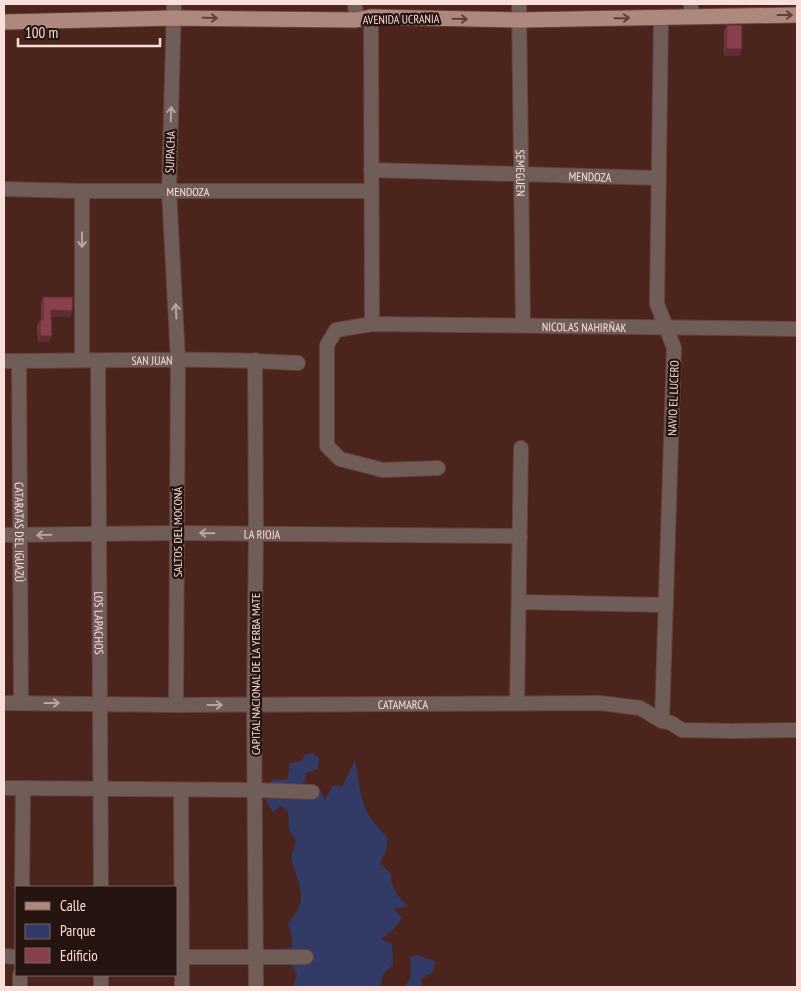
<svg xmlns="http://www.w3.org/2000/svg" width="801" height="991" font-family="'PT Sans Narrow',sans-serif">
	<rect width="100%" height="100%" fill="#4b241d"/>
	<path fill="#313b66" d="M313 753 319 758 318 769 305 773 306 780 299 786 319 787 325 800 333 785 342 787 355 760C362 795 359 812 388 837L386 851 380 863 391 874C390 888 398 897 408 906L394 909 402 918 394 929 381 939 392 944 393 964 383 975 380 987H293L297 974 289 962 275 949 292 947 291 931 288 924 296 913 301 901 300 887 291 858 296 840 289 830 288 812 281 806 273 812 265 799 268 784 272 779 283 780 288 778 290 763 301 761 305 755Z
		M416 955 435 961 433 972 420 980 423 987H405L411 976 410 957Z"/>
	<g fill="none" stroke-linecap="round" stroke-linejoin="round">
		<defs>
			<g id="minor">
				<path d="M174 4 169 190 178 360 176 705"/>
				<path d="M355 4 356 20"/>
				<path id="s1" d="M519 4 523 325"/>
				<path d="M691 4V16"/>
				<path d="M371 17 372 324"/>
				<path d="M661 18 657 304 674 348 662 721"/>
				<path id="s2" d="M371 170 658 178"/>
				<path id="s3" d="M4 189 82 191H371"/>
				<path d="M82 360V191"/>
				<path d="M255 360 256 534 254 705 256 987"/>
				<path id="s4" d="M4 361C102 361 200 357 298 363"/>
				<path id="s5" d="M19 361 21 703"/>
				<path id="s6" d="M98 361 101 887"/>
				<path id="s7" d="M438 468 383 470 340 459 327 446V345L336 330 372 324 797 329"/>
				<path id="s8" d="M4 535 177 533 520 536"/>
				<path d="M519 602 666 605"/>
				<path id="s9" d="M4 703 176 705 600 703 640 708 662 721 671 723 682 730 733 731 797 730"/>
				<path d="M517 703 521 448"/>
				<path d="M4 788 255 790 312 792"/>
				<path d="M181 790 182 987"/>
				<path d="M22 887 23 788"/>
				<path d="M4 956 16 957"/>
				<path d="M176 957H306"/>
				<path d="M101 975V987"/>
				<path d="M20 987V975"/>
			</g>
			<path id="major" d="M4 22 174 18 356 20 371 17 519 20 797 15"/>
		</defs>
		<use href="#minor" stroke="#67423b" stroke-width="16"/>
		<use href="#major" stroke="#67423b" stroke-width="17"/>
		<use href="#minor" stroke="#705d58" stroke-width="14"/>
		<use href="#major" stroke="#ae877e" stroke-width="15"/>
	</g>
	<path fill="#753740" d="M727 25 740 56H724V31Z
		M43 297 72 311 70 317H51L49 342H38L37 326 40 320H41V303Z"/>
	<path fill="#5f2d34" d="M726 49H742L740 56H724Z
		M51 310 72 311 70 317H49Z
		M40 336H52L49 342H38Z"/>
	<path fill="#88404a" stroke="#5f2d34" d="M727 25H742V49H726Z
		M43 297H73L72 311 51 310 52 336H40V320H43Z"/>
	<defs><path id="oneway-shaft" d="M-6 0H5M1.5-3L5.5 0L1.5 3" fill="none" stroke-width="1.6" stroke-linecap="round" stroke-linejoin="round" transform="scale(1.25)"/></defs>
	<g stroke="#5c423c">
		<use href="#oneway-shaft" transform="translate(785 15)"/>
		<use href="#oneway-shaft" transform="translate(210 18) rotate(1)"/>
		<use href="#oneway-shaft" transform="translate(622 18) rotate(-1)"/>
		<use href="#oneway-shaft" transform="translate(460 19) rotate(1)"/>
	</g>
	<g stroke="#bba49f">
		<use href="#oneway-shaft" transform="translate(171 114) rotate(-88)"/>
		<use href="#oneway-shaft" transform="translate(82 240) rotate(90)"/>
		<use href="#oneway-shaft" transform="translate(176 311) rotate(-93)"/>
		<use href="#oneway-shaft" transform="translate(207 533) rotate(-179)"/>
		<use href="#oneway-shaft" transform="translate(44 535) rotate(179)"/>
		<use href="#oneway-shaft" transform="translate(52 703)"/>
		<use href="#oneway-shaft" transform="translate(215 705)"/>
	</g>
	<g text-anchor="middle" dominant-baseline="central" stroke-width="4.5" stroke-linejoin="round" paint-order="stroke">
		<g font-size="12" fill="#f9dfd9" stroke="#251410">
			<text transform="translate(401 19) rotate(-1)">AVENIDA UCRANIA</text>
			<text transform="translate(170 152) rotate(-88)">SUIPACHA</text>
			<text stroke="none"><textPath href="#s1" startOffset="169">SEMEGUEN</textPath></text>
			<text stroke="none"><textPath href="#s2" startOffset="219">MENDOZA</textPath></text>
			<text stroke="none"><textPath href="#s3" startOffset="184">MENDOZA</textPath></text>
			<text stroke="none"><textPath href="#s7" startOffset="485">NICOLAS NAHIRÑAK</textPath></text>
			<text stroke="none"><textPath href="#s4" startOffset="148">SAN JUAN</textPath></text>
			<text transform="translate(673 398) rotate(-88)">NAVIO EL LUCERO</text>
			<text stroke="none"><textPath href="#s5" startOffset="171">CATARATAS DEL IGUAZÚ</textPath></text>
			<text transform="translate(177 532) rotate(-90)">SALTOS DEL MOCONÁ</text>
			<text stroke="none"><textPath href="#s8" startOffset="258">LA RIOJA</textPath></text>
			<text stroke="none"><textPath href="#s6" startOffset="262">LOS LAPACHOS</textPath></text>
			<text transform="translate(255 674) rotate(-90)">CAPITAL NACIONAL DE LA YERBA MATE</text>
			<text stroke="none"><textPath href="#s9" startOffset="399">CATAMARCA</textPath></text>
		</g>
	</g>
	<rect width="801" height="991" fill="none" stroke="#f9dfd9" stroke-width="10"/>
	<rect x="15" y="886" width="162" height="90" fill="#251410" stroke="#7a6560"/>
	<rect x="25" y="902" width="25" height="8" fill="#ae877e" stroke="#7a6560"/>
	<text x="60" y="911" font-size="15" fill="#f9dfd9">Calle</text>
	<rect x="25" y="924" width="25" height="15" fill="#313b66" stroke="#7a6560"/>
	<text x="60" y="936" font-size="15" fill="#f9dfd9">Parque</text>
	<rect x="25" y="948" width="25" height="15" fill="#88404a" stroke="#7a6560"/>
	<text x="60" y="961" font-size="15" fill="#f9dfd9">Edificio</text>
	<path d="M18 38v8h142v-8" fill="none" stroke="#f9dfd9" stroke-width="2.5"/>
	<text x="25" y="38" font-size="15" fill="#f9dfd9" stroke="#251410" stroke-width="4" paint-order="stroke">100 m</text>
</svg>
